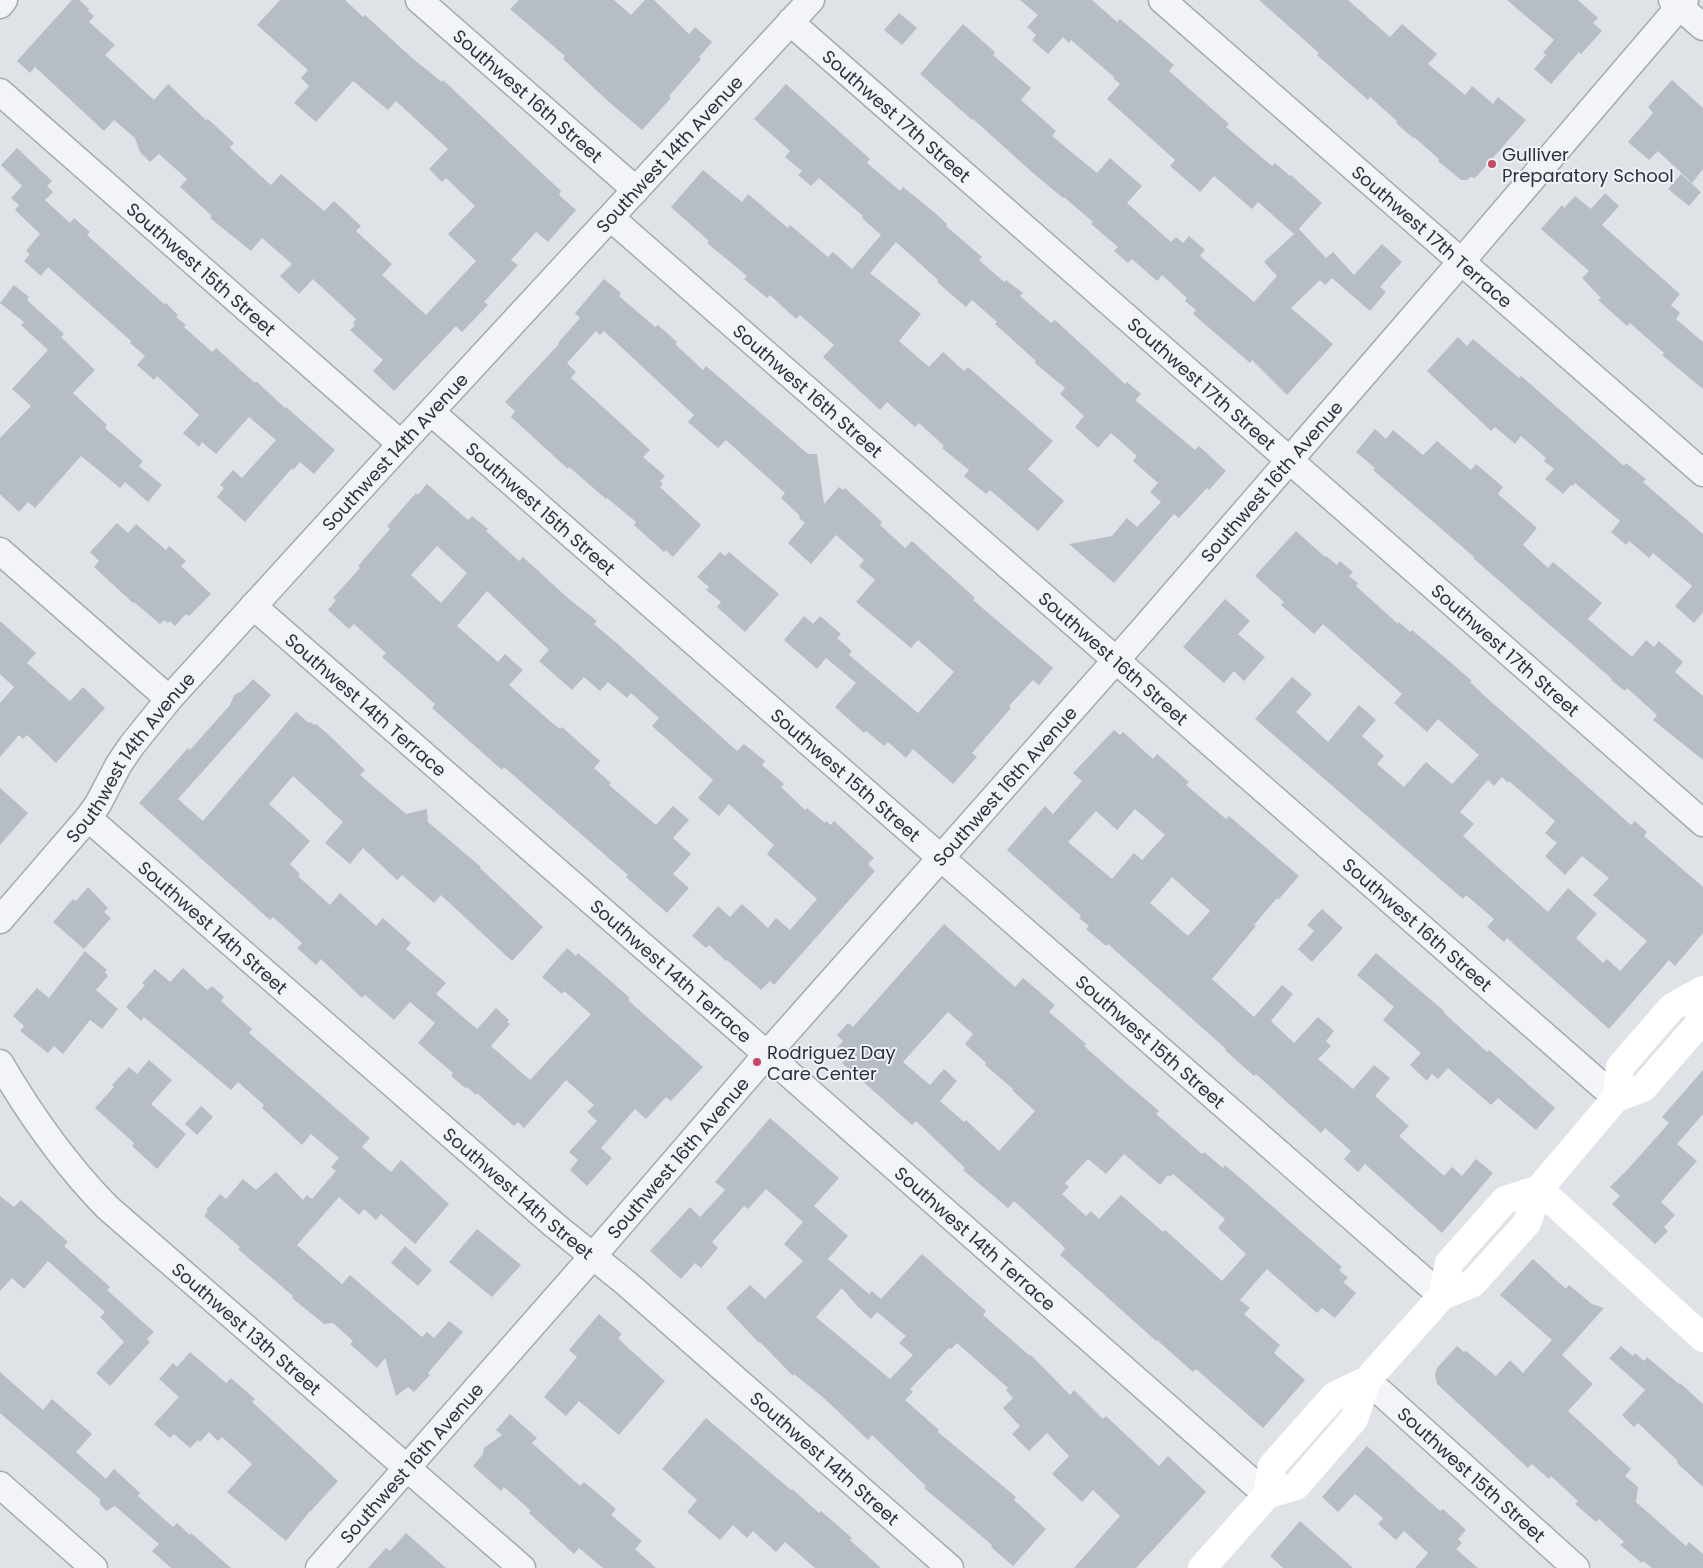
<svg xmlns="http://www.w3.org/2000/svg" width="1703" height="1568" font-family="Poppins,sans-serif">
	<rect width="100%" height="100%" fill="#dfe3e8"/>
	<path fill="#b7bdc5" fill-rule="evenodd" d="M72 0H79L89 9 88 11 94 16 89 22 115 45 105 55 154 100 168 84 206 120 208 119 234 143 230 147 231 149 271 185 281 174 324 211 334 201 361 226 356 231 392 264 382 275 426 315 476 261 448 234 475 206 446 178 442 182 429 169 448 149 396 101 388 110 353 81 316 122 294 103 309 86 301 78 308 70 257 25 280 0H345L363 17 365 15 412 58 442 82 443 80 561 191 559 195 576 210 548 242 536 232 511 260 518 265 484 302 488 305 462 332 456 326 394 391 373 371 383 360 350 330 355 325 353 323 356 319 313 279 299 294 280 276 292 264 262 238 251 251 210 218 212 216 180 187 187 179 159 154 150 162 140 152 135 138 114 120 104 131 35 67 30 73 17 61Z
		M519 0H614L631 15 645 0H654L689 34 695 27 712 42 699 57 701 59 669 96 671 98 642 130 609 102 563 59 565 56 510 9Z
		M1020 0H1092L1117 22 1120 19 1174 65 1169 71 1229 124 1226 127 1272 166 1275 163 1290 176 1291 175 1322 203 1296 232 1299 229 1326 258 1333 252 1354 275 1382 244 1402 262 1380 287 1386 292 1370 311 1332 278 1325 285 1320 280 1291 308 1333 344 1287 395 1252 360 1250 363 1193 314 1196 310 1185 301 1187 298 1162 275 1157 281 1132 259 1128 263 1114 251 1118 247 1091 224 1093 222 1064 197 1063 198 1033 173 973 119 972 120 920 74 963 24 995 52 993 55 1031 88 1021 100 1056 131 1052 136 1097 173 1110 158 1142 186 1127 203 1171 242 1176 237 1183 243 1189 236 1205 250 1200 256 1254 302 1277 276 1264 262 1294 234 1258 202 1252 209 1214 176 1200 192 1170 166 1175 160 1107 99 1120 84 1113 78 1114 77 1071 40 1069 43 1063 37 1048 54 1032 40 1036 35 1027 27 1038 15Z
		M1259 0H1348L1390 37 1402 24 1437 54 1428 64 1465 95 1472 86 1493 104 1498 97 1526 120 1478 175 1475 178 1470 177 1467 180H1461L1438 161 1439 159 1414 137 1413 138 1396 123 1397 121 1370 97 1368 100 1317 55 1319 53Z
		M1507 0H1578L1598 18 1593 23 1602 31 1581 54 1579 52 1551 84 1534 69 1546 55 1543 53 1554 40Z
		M899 13 917 28 902 45 884 30Z
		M1672 80 1703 108V169L1692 183 1658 151 1649 160 1628 142 1653 113 1648 107Z
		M786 84 870 159 867 163 900 191 903 187 934 212 947 224 946 226 982 257 979 260 1004 282 1006 280 1023 293 1020 296 1051 323 1055 320 1125 384 1127 382 1141 394 1135 400 1195 450 1199 446 1226 471 1209 490 1207 488 1179 518 1174 514 1114 583 1069 544 1112 536 1127 518 1137 527 1161 502 1150 492 1158 483 1133 461 1137 456 1111 433 1098 448 1075 427 1084 416 1060 394 1065 388 1035 363 1036 361 995 324 997 322 972 300 966 307 937 282 938 280 896 242 870 273 921 314 899 341 929 367 943 352 964 371 968 367 1053 441 1028 469 1064 501 1038 531 990 490 986 494 964 476 969 470 942 448 944 446 919 423 915 427 887 402 880 410 823 357 834 345 800 315 796 319 770 295 767 298 744 279 747 276 707 243 709 241 671 207 703 170 742 202 748 194 788 228 790 225 828 257 833 252 852 269 881 235 862 218 863 216 819 178 811 186 798 175 802 171 785 157 790 151 754 119Z
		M17 148 52 181 47 186 53 192 45 200 70 223 74 218 90 232 87 235 164 304 166 303 178 315 176 317 186 325 184 327 212 352 216 348 255 383 256 381 285 408 286 407 335 450 314 474 300 462 293 470 292 468 245 522 217 497 224 488 220 485 233 470 242 478 276 440 249 417 216 454 202 442 199 447 183 433 199 415 157 376 154 380 137 365 145 356 130 343 131 341 48 267 41 276 24 261 30 254 26 251 40 234 15 210 19 205 11 198 22 186 1 165Z
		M1681 174 1701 192 1689 206 1668 189Z
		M1605 193 1619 206 1602 225 1680 294 1671 305 1680 313 1676 319 1703 342V389L1662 355 1664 353 1630 323 1627 326 1598 300 1601 298 1582 278 1589 271 1541 229 1562 205 1564 208 1575 196 1591 209Z
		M604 279 621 293 619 296 655 327 658 325 677 342 675 344 703 370 706 366 808 454H817L824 504 839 487 843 490 845 488 882 522 880 525 905 548 912 541 975 598 973 600 1053 668 1039 685 1033 680 1009 706 1011 708 972 753 977 757 953 784 913 749 906 758 888 742 884 746 866 731 864 733 835 707 856 683 826 658 817 669 784 640 804 616 813 624 820 616 841 634 837 638 852 651 849 655 918 713 954 672 918 640 911 648 856 602 875 580 859 566 864 560 836 535 811 564 788 543 805 523 799 518 800 516 781 498 785 493 726 440 718 448 688 422 694 415 604 331 600 335 596 331 567 363 576 372 571 378 650 450 643 457 665 476 660 481 663 484 660 487 701 525 673 557 666 550 664 552 634 525 636 522 607 498 606 499 569 467 568 469 511 417 515 411 505 402 559 344 558 343 580 318 575 313Z
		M14 285 29 297 27 300 64 334 61 337 95 370 73 393 107 425 105 428 143 461 139 466 162 485 148 502 125 482 120 488 81 456 35 508 28 502 19 512 0 494V438L31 406 12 389 48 350 21 325 24 322 0 303Z
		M1458 337 1467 346 1473 339 1519 378 1521 376 1624 466 1626 463 1646 479 1643 482 1703 534V612L1694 623 1675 606 1692 586 1653 553 1649 558 1629 541 1626 545 1611 532 1620 521 1575 483 1573 486 1571 485 1563 494 1545 479 1554 469 1544 461 1546 458 1521 436 1515 444 1495 427 1491 431 1427 371Z
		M1375 429 1386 439 1393 430 1423 455 1437 441 1471 470 1476 464 1503 487 1498 494 1537 528 1523 545 1548 568 1553 562 1602 603 1588 619 1632 657 1646 640 1654 647 1659 641 1683 662 1675 672 1703 696V760L1653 720 1657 715 1627 688 1625 691 1611 680 1612 679 1473 558 1474 557 1373 470 1375 468 1356 452Z
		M427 484 468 520 472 516 488 529 486 531 519 561 523 557 569 599 597 621 594 624 620 646 737 751 744 744 765 761 762 765 784 784 781 787 805 810 807 808 825 823 826 821 831 825 834 821 874 858 868 864 875 871 774 985 770 981 761 990 727 960 726 961 709 945 706 948 692 936 718 906 730 917 742 904 768 928 776 918 790 930 817 899 767 854 774 845 729 804 719 816 698 798 713 780 652 726 659 718 631 693 627 698 608 682 600 691 584 677 572 690 539 661 549 650 487 591 457 626 498 662 505 654 523 670 509 685 551 722 560 729 562 727 600 761 594 768 611 783 609 785 656 825 673 806 689 820 673 838 691 854 673 874 689 888 667 913 626 877 628 875 504 767 502 770 432 708 435 704 382 657 386 653 354 624 349 629 328 610 336 600 333 598 360 568 358 566 390 529 387 526 416 493 418 495ZM437 546 467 573 441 603 411 575Z
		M117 523 128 533 136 524 166 550 169 546 186 561 181 566 211 594 189 616 186 614 175 626 170 621 168 623 164 620 160 624 134 602 133 603 94 567 99 561 90 552Z
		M1296 531 1325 557 1326 556 1337 565 1340 561 1353 572 1349 576 1358 583 1356 586 1398 624 1399 622 1410 632 1412 630 1449 661 1472 681 1470 682 1488 699 1631 825 1635 821 1647 832 1644 836 1703 887V933L1675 966 1669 960 1609 1029 1507 938 1504 942 1487 927 1494 919 1466 895 1463 899 1255 719 1292 677 1312 694 1296 712 1328 742 1359 705 1376 720 1362 736 1384 756 1377 764 1404 787 1426 762 1452 784 1479 755 1438 719 1427 732 1394 703 1402 694 1323 624 1314 634 1281 605 1284 602 1255 576ZM1502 777 1508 783 1509 781 1555 821 1545 833 1557 843 1545 856 1565 875 1582 856 1609 878 1593 895 1647 941 1620 971 1607 959 1603 963 1576 938 1597 914 1568 888 1548 912 1463 836 1474 824 1460 812 1488 780 1494 786Z
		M720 552 725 556 729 552 779 594 745 632 717 607 721 602 706 590 709 587 697 577Z
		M1225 599 1250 621 1238 634 1265 657 1244 681 1234 671 1224 683 1183 647Z
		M0 621 36 653 27 663 70 701 83 687 105 708 56 763 27 735 23 739 19 735 0 757V703L14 687 0 674Z
		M253 679 271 695 178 799 203 821 296 712 309 723 310 722 314 725 316 724 331 737 365 770 360 775 406 814 427 809 428 822 481 867 480 868 543 927 512 961 441 895 434 903 402 875 397 880 363 848 350 864 325 843 343 822 293 776 269 804 310 841 290 864 300 874 298 876 330 905 340 893 376 926 383 918 411 943 406 949 446 983 436 994 477 1029 496 1008 509 1020 507 1022 510 1024 491 1046 530 1080 591 1014 564 991 562 994 542 977 567 948 576 956 578 953 598 970 630 998 628 1000 703 1067 671 1101 666 1097 646 1119 635 1109 601 1148 612 1158 587 1186 570 1170 578 1160 569 1152 597 1121 587 1112 594 1105 566 1080 524 1128 518 1122 514 1126 477 1093 476 1095 467 1087 465 1088 451 1076 453 1073 418 1043 435 1023 410 1002 394 1020 365 995 362 998 321 959 316 965 297 948 302 943 273 917 270 920 139 803 188 748 190 750 230 705 234 695 242 691Z
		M1114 730 1120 735 1123 732 1153 759 1157 754 1189 782 1186 785 1226 819 1229 816 1299 876 1278 900 1277 898 1254 925 1256 926 1212 979 1254 1017 1282 985 1293 994 1271 1021 1294 1043 1318 1017 1334 1031 1326 1041 1331 1046 1318 1059 1353 1089 1374 1065 1390 1078 1375 1096 1409 1126 1399 1136 1444 1176 1452 1167 1462 1176 1476 1159 1493 1173 1442 1233 1365 1164 1358 1172 1344 1159 1351 1151 1325 1128 1321 1133 1256 1074 1254 1076 1225 1050 1226 1049 1108 944 1106 946 1086 929 1089 926 1079 918 1081 916 1007 850 1045 806 1053 814 1082 781 1073 773ZM1135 809 1165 835 1142 860 1134 853 1112 879 1068 842 1096 811 1117 830ZM1172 877 1210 911 1188 936 1150 903Z
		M0 788 28 813 0 845Z
		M88 887 108 908 104 912 111 918 84 949 53 922 73 899 76 901Z
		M1322 909 1343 928 1312 962 1298 949 1314 931 1307 925Z
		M944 924 1015 987 1023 978 1055 1005 1049 1012 1086 1044 1084 1046 1125 1082 1159 1111 1156 1114 1202 1154 1204 1152 1223 1168 1225 1165 1342 1267 1339 1270 1348 1278 1343 1282 1356 1293 1335 1318 1322 1308 1317 1313 1267 1269 1240 1300 1250 1308 1244 1314 1280 1345 1274 1353 1305 1380 1263 1428 1196 1369 1193 1372 1157 1340 1156 1341 1078 1271 1060 1255 1065 1249 1061 1244 1014 1201 1008 1208 963 1170 965 1168 916 1121 912 1125 842 1063 847 1058 836 1049 843 1041 837 1035 848 1023 853 1027ZM948 1012 973 1034 965 1044 986 1063 985 1065 1013 1089 1012 1090 1035 1111 999 1151 966 1120 964 1122 940 1101 957 1081 944 1069 930 1085 903 1062ZM1124 1154 1160 1185 1168 1175 1170 1177 1173 1174 1225 1219 1218 1228 1246 1254 1222 1281 1165 1230 1163 1232 1121 1195 1099 1219 1091 1211 1086 1216 1062 1194 1069 1187 1065 1183 1088 1159 1106 1174Z
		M85 951 107 970 105 972 108 976 96 990 118 1009 102 1029 90 1020 63 1054 54 1046 48 1053 20 1031 24 1026 13 1016 37 988 49 998Z
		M1376 953 1444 1011 1443 1012 1487 1052 1489 1050 1555 1108 1536 1130 1498 1098 1491 1105 1448 1068 1438 1079 1432 1074 1427 1081 1410 1065 1421 1053 1383 1020 1394 1007 1357 975Z
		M183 968 207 990 212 986 224 997 221 1001 252 1029 249 1033 370 1138 362 1147 391 1172 401 1160 449 1204 415 1244 381 1214 376 1220 364 1209 359 1215 339 1197 297 1245 342 1284 350 1275 422 1337 427 1332 434 1338 449 1321 463 1332 428 1373 430 1375 414 1392 408 1387 396 1396 385 1358 377 1368 350 1344 353 1341 333 1323 324 1324 303 1307 292 1298 293 1296 238 1249 240 1247 204 1216 208 1211 206 1210 220 1194 226 1199 243 1179 256 1190 276 1172 303 1200 307 1195 312 1199 336 1171 331 1167 339 1158 311 1134 302 1145 262 1108 264 1105 238 1082 231 1090 144 1017 141 1021 126 1007 145 985 142 983 155 969 170 982Z
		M149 1060 172 1080 151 1104 186 1134 157 1169 132 1146 134 1143 95 1108 114 1087 112 1085 129 1067 137 1074Z
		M1703 1070V1114L1677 1144 1697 1161 1661 1202 1675 1215 1664 1227 1668 1231 1655 1244 1612 1204 1620 1196 1610 1187 1629 1168 1669 1123 1662 1117Z
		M201 1106 213 1117 197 1135 185 1124Z
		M770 1118 839 1178 814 1206 848 1236 828 1259 869 1294 872 1291 881 1299 922 1254 986 1311 983 1315 1030 1356 1031 1355 1070 1395 1074 1390 1103 1419 1106 1416 1159 1466 1168 1456 1206 1492 1136 1568H1074L1120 1516 1093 1490 1082 1502 1052 1474 1069 1456 1047 1433 1029 1451 1012 1434 1020 1426 1003 1408 1013 1398 1006 1390 1008 1388 957 1343 951 1349 949 1348 910 1389 913 1392 905 1400 939 1430 938 1432 1016 1497 1014 1500 1046 1529 1013 1566 991 1547 992 1545 924 1488 926 1486 872 1435 868 1440 825 1399 794 1374 793 1376 760 1342 759 1343 726 1308 750 1285 765 1299 803 1261 784 1244 803 1222 766 1189 748 1209 744 1206 712 1242 718 1248 701 1268 695 1263 681 1279 650 1251 690 1207 700 1217 725 1190 715 1182ZM842 1288 858 1307 871 1319 877 1312 906 1336 899 1343 913 1355 890 1379 816 1317Z
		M0 1196 14 1207 21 1200 68 1242 64 1246 110 1287 107 1290 154 1332 147 1339 150 1342 110 1386 96 1373 124 1342 100 1317 105 1312 48 1261 24 1289 12 1278 0 1291Z
		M477 1229 521 1265 492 1297 449 1262Z
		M405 1246 432 1270 418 1286 391 1263Z
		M1533 1259 1566 1289 1569 1285 1592 1304 1604 1308 1562 1355 1593 1384 1568 1411 1631 1469 1625 1476 1638 1487 1636 1502 1686 1546 1689 1542 1703 1554V1568H1652L1643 1561 1642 1563 1620 1545 1624 1542 1599 1519 1596 1522 1575 1504 1578 1501 1551 1476 1549 1479 1532 1464 1528 1468 1437 1384 1435 1375 1437 1368 1457 1346 1464 1352 1466 1351 1496 1376 1510 1360 1523 1373 1552 1340 1500 1295Z
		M599 1314 622 1334 618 1338 626 1346 665 1381 619 1435 579 1401 566 1416 544 1397 577 1357 569 1350Z
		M1621 1346 1633 1356 1635 1353 1644 1361 1647 1357 1679 1384 1680 1383 1703 1404V1487L1676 1462 1678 1461 1638 1423 1634 1427 1622 1415 1645 1390 1609 1358Z
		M190 1352 226 1383 231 1378 255 1399 252 1402 338 1481 310 1512V1511L286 1541 227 1492 252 1464 222 1437 218 1441 209 1432 200 1442 198 1440 190 1448 174 1434 170 1438 154 1424 179 1397 159 1379 173 1363 177 1367Z
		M0 1372 43 1410 52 1399 92 1434 76 1452 106 1479 114 1469 140 1493 138 1496 173 1527 177 1523 190 1535 191 1533 231 1568H171L152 1551 159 1544 115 1506 106 1511 100 1504V1499L0 1413Z
		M510 1414 537 1438 532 1443 580 1486 584 1482 616 1509 611 1515 642 1541 635 1549 656 1568H603L579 1548 574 1554 529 1513 531 1511 504 1487 501 1491 473 1466 483 1454 484 1448 502 1435 496 1430Z
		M706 1418 791 1490 792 1489 819 1513 821 1511 852 1538 850 1540 881 1568H815L785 1542 776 1552 753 1531 747 1538 733 1525 720 1540 687 1512 697 1500 662 1469Z
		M1367 1446 1440 1511 1443 1509 1466 1530 1458 1539 1462 1543 1456 1549 1478 1568H1415L1428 1553 1404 1531 1396 1540 1378 1524 1383 1518 1355 1494 1338 1512 1322 1497Z
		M1300 1521 1353 1568H1283L1270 1556Z
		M406 1533 446 1568H368L386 1548 390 1551Z"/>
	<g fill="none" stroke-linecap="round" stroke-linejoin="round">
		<defs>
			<g id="street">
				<path id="s1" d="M419 0 636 190"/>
				<path id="s2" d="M1162 0 1703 473"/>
				<path d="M1672 0 1703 27"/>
				<path d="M0 5 4 0"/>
				<path id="s3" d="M790 22 1703 823"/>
				<path id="s4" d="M0 92 401 444"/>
				<path id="s5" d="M611 218 1616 1098"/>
				<path id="s6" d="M431 412 1442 1296"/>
				<path d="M0 551 169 699"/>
				<path id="s7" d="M253 606 730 1022 1267 1495"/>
				<path id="s8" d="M88 818 553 1224 626 1283 950 1568"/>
				<path id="s9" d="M0 920 88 818 98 804 119 764 132 745 169 699 401 444 811 0"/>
				<path id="s10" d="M0 1063C31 1116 65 1164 107 1207L522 1568"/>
				<path id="s11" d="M1367 1380 1576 1568"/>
				<path d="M0 1485 94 1568"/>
				<path id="s12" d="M319 1568 593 1256 767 1054 1140 633 1461 262 1685 0"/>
			</g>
		</defs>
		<use href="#street" stroke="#a5aab2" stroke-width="29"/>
		<use href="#street" stroke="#f2f4f7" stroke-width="26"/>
		<path stroke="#fff" stroke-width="28" d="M1616 1098 1620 1067 1672 1007 1703 990
			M1539 1189 1703 1338
			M1442 1296 1449 1263 1505 1200 1539 1189
			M1267 1495 1272 1466 1334 1396 1367 1380
			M1202 1568 1267 1495 1296 1486 1354 1419 1367 1380 1442 1296 1473 1283 1527 1223 1539 1189 1616 1098 1643 1088 1697 1026 1703 1009"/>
	</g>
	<g fill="#c94864" stroke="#eff2f6" stroke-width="2">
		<circle cx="1492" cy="164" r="5"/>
		<circle cx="757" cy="1062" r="5"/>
	</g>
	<g text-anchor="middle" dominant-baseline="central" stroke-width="4" stroke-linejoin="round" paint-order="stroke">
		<g font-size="18" fill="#29323f" stroke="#eff2f6">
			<text stroke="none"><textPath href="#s1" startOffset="145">Southwest 16th Street</textPath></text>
			<text stroke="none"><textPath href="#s3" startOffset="142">Southwest 17th Street</textPath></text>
			<text stroke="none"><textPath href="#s9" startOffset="1019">Southwest 14th Avenue</textPath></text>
			<text stroke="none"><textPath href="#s2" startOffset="359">Southwest 17th Terrace</textPath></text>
			<text stroke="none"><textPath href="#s4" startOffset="268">Southwest 15th Street</textPath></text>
			<text stroke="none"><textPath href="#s3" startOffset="548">Southwest 17th Street</textPath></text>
			<text stroke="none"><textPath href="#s5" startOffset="262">Southwest 16th Street</textPath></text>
			<text stroke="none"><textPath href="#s9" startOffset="614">Southwest 14th Avenue</textPath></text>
			<text stroke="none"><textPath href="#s12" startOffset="1445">Southwest 16th Avenue</textPath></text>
			<text stroke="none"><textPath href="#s6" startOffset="146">Southwest 15th Street</textPath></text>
			<text stroke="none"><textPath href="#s3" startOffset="952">Southwest 17th Street</textPath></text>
			<text stroke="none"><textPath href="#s5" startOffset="668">Southwest 16th Street</textPath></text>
			<text stroke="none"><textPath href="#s7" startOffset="150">Southwest 14th Terrace</textPath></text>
			<text stroke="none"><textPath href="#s9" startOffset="209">Southwest 14th Avenue</textPath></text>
			<text stroke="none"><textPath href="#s6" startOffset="551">Southwest 15th Street</textPath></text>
			<text stroke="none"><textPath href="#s12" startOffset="1040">Southwest 16th Avenue</textPath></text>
			<text stroke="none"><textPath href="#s5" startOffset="1072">Southwest 16th Street</textPath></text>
			<text stroke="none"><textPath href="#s8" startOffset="166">Southwest 14th Street</textPath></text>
			<text stroke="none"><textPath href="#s7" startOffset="555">Southwest 14th Terrace</textPath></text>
			<text stroke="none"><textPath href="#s6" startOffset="956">Southwest 15th Street</textPath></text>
			<text stroke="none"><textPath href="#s12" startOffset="545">Southwest 16th Avenue</textPath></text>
			<text stroke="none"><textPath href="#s8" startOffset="571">Southwest 14th Street</textPath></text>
			<text stroke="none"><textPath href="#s7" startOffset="960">Southwest 14th Terrace</textPath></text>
			<text stroke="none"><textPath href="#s10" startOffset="365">Southwest 13th Street</textPath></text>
			<text stroke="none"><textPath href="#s8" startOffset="976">Southwest 14th Street</textPath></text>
			<text stroke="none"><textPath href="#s12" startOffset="140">Southwest 16th Avenue</textPath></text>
			<text stroke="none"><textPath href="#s11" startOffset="141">Southwest 15th Street</textPath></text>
		</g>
		<g font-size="18" fill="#29323f" stroke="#eff2f6" text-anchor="start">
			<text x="1502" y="154">Gulliver<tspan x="1502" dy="21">Preparatory School</tspan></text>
			<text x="767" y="1052">Rodriguez Day<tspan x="767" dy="21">Care Center</tspan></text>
		</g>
	</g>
</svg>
